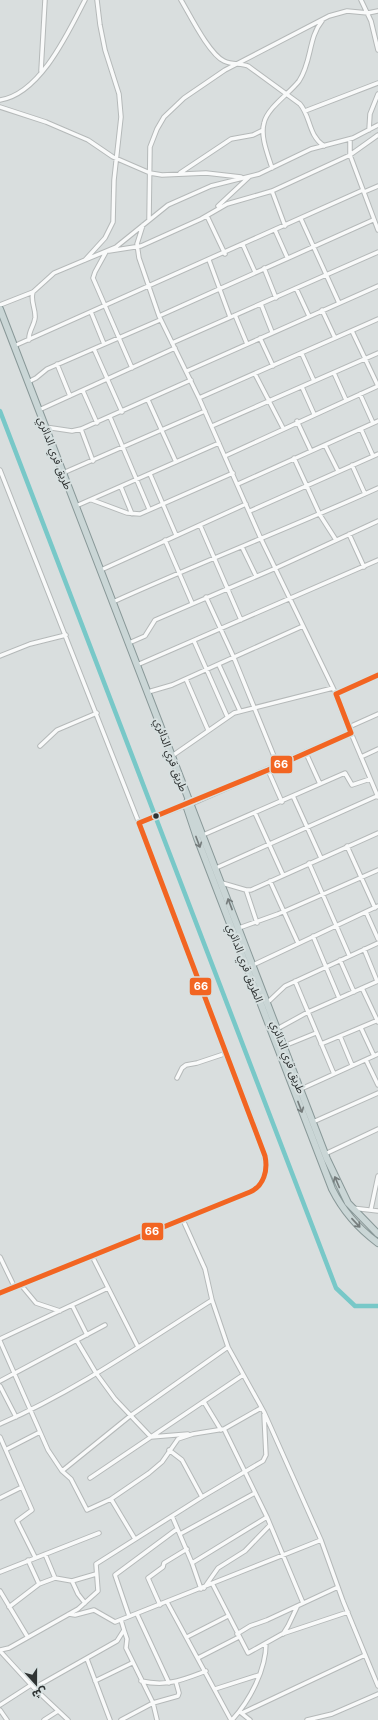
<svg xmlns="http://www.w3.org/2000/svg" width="378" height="1720" font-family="Inter,'Noto Sans Arabic',sans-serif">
	<rect width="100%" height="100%" fill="#d9dede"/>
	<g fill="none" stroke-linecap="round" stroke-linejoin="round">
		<path stroke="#78c8c8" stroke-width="4.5" d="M0 411 336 1288 355 1306H378"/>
		<defs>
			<path id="minor" d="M181 0C190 15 209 54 224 61 232 65 241 63 248 66L300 104C311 117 308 135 324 146
				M361 0 371 21 378 50
				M41 71 45 0
				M0 100C40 94 68 33 85 0
				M0 107 46 122 88 140 113 157 150 173 162 175 206 173 241 177
				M305 111 378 83
				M369 130 370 114 378 94
				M350 139V155L378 230
				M272 168C268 155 260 136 264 123 267 108 290 93 299 81 312 62 308 38 322 21
				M180 173 231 139 253 135 263 130
				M272 191 285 226
				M364 192 378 186
				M218 206 249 177
				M207 216 225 254
				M301 219 339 303
				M149 220 150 147 157 129 164 117 184 98 225 70 329 16 347 11 368 13 378 11
				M143 225 137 244 139 258 159 316 199 398 261 539 336 694
				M275 230 287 257
				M243 245 255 272
				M109 251 141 246 201 219 227 204 272 191 350 155 378 135
				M106 252 95 272 93 278 132 368
				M85 260 105 238 113 222 114 180 121 117 119 94 105 50 100 25 97 0
				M209 260 230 317
				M264 268 276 298
				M296 288 309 316
				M261 304 272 332
				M0 305 33 292 54 273 116 247 168 205 211 186 259 174 311 149 353 138 378 125
				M322 310 335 338
				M91 312 104 344
				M235 315 247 344
				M159 316 373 220
				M352 331 378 386
				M260 338 273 366
				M29 340C28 332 34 326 35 318 36 308 30 302 33 292
				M172 343 378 252
				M14 346 363 190
				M94 349 122 412
				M302 354 314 381
				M57 364 70 396
				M187 371 378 286
				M334 373 346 400
				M255 374 283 428
				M28 382 36 378 47 369 160 320
				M302 387 314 414
				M83 391 97 423
				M360 394 373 423
				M199 398 378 319
				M148 400 176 462
				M39 410 175 348
				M110 417 149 509
				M297 421 311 451
				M212 426 378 353
				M45 427 72 431 81 429 191 380
				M81 429 93 461
				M361 429 373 456
				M325 445 338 471
				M225 456 378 386
				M294 458 320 515 336 540
				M352 465 365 494
				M0 470 139 823
				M63 473 205 411
				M150 474 176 535
				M238 484 378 421
				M121 487 132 514
				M92 500 127 513 140 514 233 473
				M76 506 219 443
				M250 511 378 454
				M200 525 241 620
				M349 534 364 567
				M165 540 192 603
				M242 547 256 576
				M101 570 246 504
				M206 597 234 658 278 766
				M113 602C201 562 290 528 378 488
				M194 641 227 716
				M129 643 145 636 155 620 276 568 378 521
				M0 656 30 644 66 635
				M137 665 378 560
				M219 665 240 711
				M186 679 208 730
				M148 692 172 685 303 626
				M349 727 378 714
				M351 733 378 797
				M40 746 57 730 97 713
				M306 753 320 784
				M172 756 234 713 333 688
				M361 757 378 749
				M268 770 282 802
				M293 796 321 858
				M255 813 283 875
				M203 835 345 773 352 785 370 779
				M347 846 375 908
				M309 863 349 955
				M216 868 377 796
				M270 881 298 943
				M222 883 246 890H251L378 833
				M246 890 257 923
				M366 912 378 939
				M239 928 278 914 378 870
				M313 936 339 998
				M364 949 377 981
				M340 960 354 992
				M253 965 378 906
				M295 981 334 1074
				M362 988 378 1022
				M267 1003 285 986 378 943
				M361 1028 374 1056
				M277 1029 308 1012 378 981
				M340 1036 352 1065
				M321 1044 378 1020
				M284 1046 316 1033
				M366 1060 378 1085
				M177 1078 182 1068 186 1065 197 1063 227 1053
				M301 1089 378 1054
				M313 1122 378 1093
				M325 1154 378 1129
				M352 1208 378 1211
				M371 1209 378 1176
				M183 1220 205 1269 212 1300 228 1347 264 1412 321 1540 343 1601 378 1686
				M92 1256 138 1347
				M0 1257 15 1288
				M21 1285 36 1303 60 1311
				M72 1305 87 1335
				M0 1339 108 1288
				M0 1341 48 1450 62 1471 71 1479 87 1510 111 1499 149 1473 162 1462 178 1439 193 1434 224 1429 261 1408
				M77 1341 96 1373 115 1399 151 1437 188 1434
				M0 1381 105 1325
				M0 1386 16 1417
				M204 1402 221 1430
				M0 1424C74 1392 144 1343 212 1300
				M224 1429 267 1517 303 1603
				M0 1437 32 1510 17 1521 35 1557
				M7 1449 40 1432
				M169 1450 182 1460 202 1497
				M62 1471 130 1416 228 1347
				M90 1478 243 1375
				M0 1498 22 1487
				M111 1499 135 1539
				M172 1516 192 1563 201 1589
				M180 1534 255 1493
				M45 1554 55 1578
				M28 1560 39 1584
				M192 1563 267 1517
				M0 1572 99 1533
				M72 1581 78 1594 85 1603
				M213 1585 248 1653 282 1634 348 1612
				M204 1588 218 1568 245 1551 270 1525
				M0 1591 27 1636
				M167 1602 231 1720
				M160 1605 148 1578 163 1567 164 1563 187 1549
				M9 1607 39 1584 55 1578 72 1581 96 1574
				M69 1614 75 1615 94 1610 115 1622 321 1540
				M137 1614 169 1683
				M129 1616 115 1575 177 1529
				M124 1630 127 1639 126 1648 153 1703 157 1720
				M237 1634 250 1626 267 1620 338 1587
				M283 1634 288 1626 297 1607
				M187 1637 228 1616
				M0 1650 9 1648 78 1609 98 1591 96 1564 202 1497 263 1461 266 1455 264 1414
				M0 1651 34 1688 68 1720
				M198 1658 239 1637
				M87 1659 110 1720
				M95 1681 132 1663
				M141 1681C167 1687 182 1680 206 1671
				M34 1688 117 1641 124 1630 121 1620
				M215 1689 259 1675
				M0 1705 31 1685
				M0 1710 7 1720
				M240 1712 250 1720
				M242 1713 365 1655
				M44 1720 58 1711
				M121 1720 153 1703 178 1696 179 1693 176 1682
				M232 1720C250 1700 266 1670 266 1643
				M307 1720 332 1714 378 1694"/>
			<path id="tertiary" d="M0 1293 250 1192C275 1180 264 1152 257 1133L139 823 186 805"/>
			<path id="secondary" d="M187 805 351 733 336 694 378 675"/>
			<path id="trunk" d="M0 309 327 1159 348 1203 378 1234
				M188 800 186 805 197 838 332 1189C343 1211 359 1229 378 1243"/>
		</defs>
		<use href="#minor" stroke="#b5b9b9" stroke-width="5.5"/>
		<use href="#tertiary" stroke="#b5b9b9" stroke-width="6"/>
		<use href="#secondary" stroke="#b5b9b9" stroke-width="7"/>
		<use href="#trunk" stroke="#899898" stroke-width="8"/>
		<use href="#minor" stroke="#f9fafa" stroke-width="3.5"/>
		<use href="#tertiary" stroke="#f9fafa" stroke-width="4.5"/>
		<use href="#secondary" stroke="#f9fafa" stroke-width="5"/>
		<use href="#trunk" stroke="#cad6d6" stroke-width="6"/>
		<defs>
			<path id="bus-1" d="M0 1293 250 1192C264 1186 268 1170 265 1156L139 823 268 770 351 733 336 694 378 675"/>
		</defs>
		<use href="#bus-1" stroke="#d7e0e0" stroke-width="8"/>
		<use href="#bus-1" stroke="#f26522" stroke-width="5"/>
	</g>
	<defs><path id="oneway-shaft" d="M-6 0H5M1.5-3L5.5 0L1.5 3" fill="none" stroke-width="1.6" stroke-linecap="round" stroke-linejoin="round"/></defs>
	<g stroke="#757c7c">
		<use href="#oneway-shaft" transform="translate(198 842) rotate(69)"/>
		<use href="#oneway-shaft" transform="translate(230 904) rotate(-111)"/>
		<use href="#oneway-shaft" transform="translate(300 1107) rotate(69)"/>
		<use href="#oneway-shaft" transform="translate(337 1182) rotate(-113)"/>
		<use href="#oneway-shaft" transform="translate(356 1223) rotate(47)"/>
	</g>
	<circle fill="#2f3333" stroke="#d7e0e0" stroke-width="1.5" cx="156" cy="816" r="3.5"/>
	<g text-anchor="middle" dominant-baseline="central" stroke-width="4" stroke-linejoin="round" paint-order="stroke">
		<g font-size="11" fill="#2f3333" stroke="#d7e0e0">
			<text transform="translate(55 453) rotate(69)">طريق قري الدائري</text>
			<text transform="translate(171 755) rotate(70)">طريق قري الدائري</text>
			<text transform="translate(245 963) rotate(69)">الطريق قري الدائري</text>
			<text transform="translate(288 1057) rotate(69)">طريق قري الدائري</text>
		</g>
	</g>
	<g stroke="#d7e0e0" stroke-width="1.5">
		<rect x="270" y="755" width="23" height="19" rx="4" fill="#f26522"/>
		<rect x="189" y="977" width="23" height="19" rx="4" fill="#f26522"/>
		<rect x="141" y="1222" width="23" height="19" rx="4" fill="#f26522"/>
	</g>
	<g font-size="11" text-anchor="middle" font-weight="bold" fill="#fff">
		<text x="281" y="768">66</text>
		<text x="201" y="990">66</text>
		<text x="152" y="1235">66</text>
	</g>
	<g transform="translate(36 1684) rotate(159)" stroke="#d7e0e0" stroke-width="3" paint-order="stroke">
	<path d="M0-3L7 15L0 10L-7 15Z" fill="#2f3333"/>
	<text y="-6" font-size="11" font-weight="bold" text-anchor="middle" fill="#2f3333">ش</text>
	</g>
</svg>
